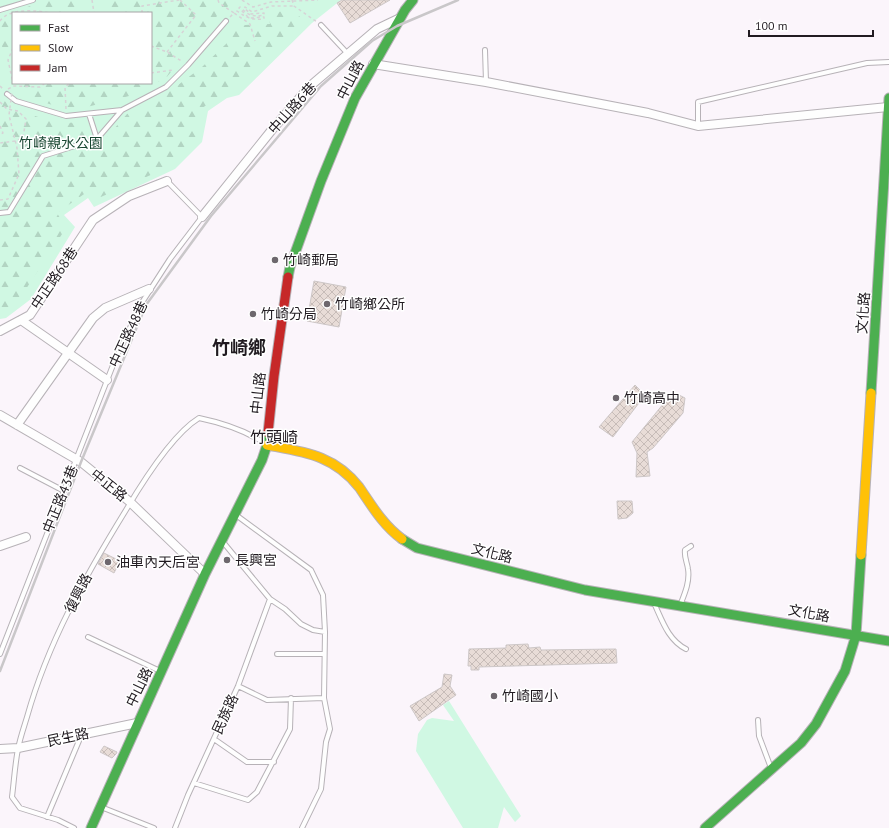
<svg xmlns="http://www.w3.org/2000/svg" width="889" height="828" font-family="'PT Sans','Noto Sans TC',sans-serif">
	<defs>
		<pattern id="forest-firs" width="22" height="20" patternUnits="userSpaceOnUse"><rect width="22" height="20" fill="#d0f8e3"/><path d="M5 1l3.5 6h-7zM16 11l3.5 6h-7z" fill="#b2d4c2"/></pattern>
		<pattern id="building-cross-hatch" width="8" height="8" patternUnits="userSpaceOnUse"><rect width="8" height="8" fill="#e8dcd7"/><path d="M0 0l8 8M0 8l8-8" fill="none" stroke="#c7bcb8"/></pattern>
	</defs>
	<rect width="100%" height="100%" fill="#fbf5fb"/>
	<path fill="#d0f8e3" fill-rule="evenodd" d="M0 0H341L312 23 239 95 227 98 208 111 202 142 175 169 94 207 88 198 64 215 75 227 31 299 6 318 0 319ZM13 13H151V83H13Z
		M449 701 521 816 515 822 504 807 498 828H463L416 751 418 734 427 720 432 718 454 721 443 705Z"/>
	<path fill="url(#forest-firs)" d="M51 0H79L80 13H13V60L0 44V15Z
		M106 0H235L217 16 166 78 129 96 87 107 62 108 21 95 18 83H151V13H107Z
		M292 11 307 22 236 90 224 94 202 108 197 139 171 166 94 200 87 192 57 213 66 228 26 289 9 309 0 311V97C13 110 48 122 66 123 71 123 77 122 82 121L89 149 101 144 127 114 170 91 202 67 226 44 236 20 245 25 270 24 268 12Z"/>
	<path fill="url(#building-cross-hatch)" stroke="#cdc7c7" d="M342 0H390L350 23 337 3Z
		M314 281 346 287 339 327 307 321Z
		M635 385 645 395 613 437 599 427Z
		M673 392 685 398 683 413 653 448 647 452 650 476 636 477 637 453 632 442Z
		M617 501H632L633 513 627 518 618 519Z
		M104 553 120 561 114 573 98 564Z
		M528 644 529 648 540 647 541 650 616 649 617 663 479 667V670H471V666H468L469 649 506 648V645Z
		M444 674 452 675 450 686 456 695 419 721 410 706 442 687Z
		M104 746 117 752 116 754 112 758 100 752Z"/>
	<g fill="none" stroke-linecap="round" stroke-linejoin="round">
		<defs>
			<path id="lane" d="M0 10 33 0
				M321 25 348 54
				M485 50 486 82
				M7 94 16 101 66 116 122 110
				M89 114 97 139
				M698 126V102L867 63 889 62
				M0 213 9 212 43 156 97 139 122 110 166 87 188 65 226 21
				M20 468 64 491
				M236 515 311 570 323 595 325 632
				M223 542 270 599 285 609 301 624 313 630 325 632 324 698 330 729 326 742 321 789 302 828
				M654 603C662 620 668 640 686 649
				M681 603C685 593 690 581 688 569 687 562 684 557 685 550L691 546
				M88 637 160 671
				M0 654 115 360 141 304 170 259 202 217 167 181
				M277 654H324
				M238 686 267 700 324 698
				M758 720 759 736 771 768
				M214 739 247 762H274
				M194 783 248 800 257 792 290 729 291 698
				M101 807 154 828
				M47 817 81 736
				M74 828 58 820 20 808 12 797C14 781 15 764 18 749 20 738 24 727 27 717 48 642 86 575 126 510 142 483 173 434 199 418 223 423 245 430 266 444
				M175 828 188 795 238 686 270 599"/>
			<path id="street" d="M373 64 486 82 648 113 698 126 888 107
				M202 217 271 131 309 87 377 29 400 18
				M21 320 107 380
				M0 331 30 315 93 220 129 196 167 181
				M0 415 81 462 130 502 205 574
				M17 425 93 318 105 308 149 289
				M0 546 26 537
				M0 749 18 748 137 723"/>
			<path id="fast" d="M288 277 290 267 321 181 355 98 405 10 413 0
				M871 393 889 98
				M402 539 417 548 585 590 889 641
				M91 828 205 574 262 460 267 445 268 433
				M705 828 801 743 816 724 845 671 856 635 861 555"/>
			<path id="slow" d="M267 445C304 452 334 455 359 487 372 506 383 525 402 539
				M861 555 871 393"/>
			<path id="jam" d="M268 433 274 376 288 277"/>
		</defs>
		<use href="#lane" stroke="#b7b2b7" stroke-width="6"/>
		<use href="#street" stroke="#b7b2b7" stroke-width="10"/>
		<use href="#fast" stroke="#b7b2b7" stroke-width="11"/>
		<use href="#slow" stroke="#b7b2b7" stroke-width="11"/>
		<use href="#jam" stroke="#b7b2b7" stroke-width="11"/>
		<path stroke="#d6d3d6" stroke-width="1.5" stroke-dasharray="3 3" stroke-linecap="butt" d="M92 0 94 13
			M218 0 219 3 234 13 237 11C247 18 251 20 264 19V17L249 18 239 8 240 7C249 16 252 17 264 15V13L251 14 244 8 245 7 252 12 272 6H294
			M242 0 253 7 271 2 318 0
			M292 0 294 6 317 22
			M142 13V6L179 0
			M230 17 234 13 250 24 255 41
			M0 21C9 8 36 10 49 13
			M151 46 167 52 183 62
			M13 48 8 60 13 83
			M167 52 196 15 180 0
			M151 73 173 70
			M0 86 4 90
			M8 89 14 86 40 87 45 83
			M0 102 7 109 18 111 26 119 23 138 15 141 0 143
			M66 109 65 87 70 83
			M0 126 3 133 0 134"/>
		<use href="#lane" stroke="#fefefe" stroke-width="4"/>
		<use href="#street" stroke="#fefefe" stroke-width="8"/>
		<use href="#fast" stroke="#4caf50" stroke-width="9"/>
		<use href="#slow" stroke="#ffc107" stroke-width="9"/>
		<use href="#jam" stroke="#c62828" stroke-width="9"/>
		<path stroke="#c9c7c9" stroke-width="2.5" d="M0 671 81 462 146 305 211 216 321 86 372 41 397 26 458 0"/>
		<path stroke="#d6d3d6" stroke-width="1.5" stroke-dasharray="3 3" stroke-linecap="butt" d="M0 200 8 199 19 174 17 148 9 115 12 92"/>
	</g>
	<g fill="#6d676d" stroke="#fff" stroke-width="1.5">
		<circle cx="275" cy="260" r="4"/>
		<circle cx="327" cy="304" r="4"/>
		<circle cx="253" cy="314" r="4"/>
		<circle cx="616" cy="398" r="4"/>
		<circle cx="227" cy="560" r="4"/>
		<circle cx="108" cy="562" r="4"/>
		<circle cx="494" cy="696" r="4"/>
	</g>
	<g text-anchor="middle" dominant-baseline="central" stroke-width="3" stroke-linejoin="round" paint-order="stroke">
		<g font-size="14" fill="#211b21" stroke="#fff">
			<text transform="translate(350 80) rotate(-63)">中山路</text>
			<text transform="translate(292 108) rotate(-48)">中山路6巷</text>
			<text transform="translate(54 278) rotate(-56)">中正路68巷</text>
			<text transform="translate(863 313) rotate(-86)">文化路</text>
			<text transform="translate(128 334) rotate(-65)">中正路48巷</text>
			<text transform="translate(258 393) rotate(-84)">中山路</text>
			<text transform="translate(109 485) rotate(39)">中正路</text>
			<text transform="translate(60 499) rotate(-68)">中正路43巷</text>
			<text transform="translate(492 553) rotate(14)">文化路</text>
			<text transform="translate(78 593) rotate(-63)">復興路</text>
			<text transform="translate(809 613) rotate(10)">文化路</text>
			<text transform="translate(139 687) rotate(-64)">中山路</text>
			<text transform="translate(225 714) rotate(-65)">民族路</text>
			<text transform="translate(68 737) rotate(-12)">民生路</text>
		</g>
		<g font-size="14" fill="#194732" stroke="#fff">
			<text x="61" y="143">竹崎親水公園</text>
		</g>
		<g font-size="14" fill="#211b21" stroke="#fff" text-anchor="start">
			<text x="283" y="260">竹崎郵局</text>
			<text x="335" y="304">竹崎鄉公所</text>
			<text x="261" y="314">竹崎分局</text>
			<text x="624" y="398">竹崎高中</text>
			<text x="235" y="560">長興宮</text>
			<text x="116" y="562">油車內天后宮</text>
			<text x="502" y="696">竹崎國小</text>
		</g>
		<g font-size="16" fill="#211b21" stroke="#fff">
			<text x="274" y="437">竹頭崎</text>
		</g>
		<g font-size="18" font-weight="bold" fill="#211b21" stroke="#fff">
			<text x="239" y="347">竹崎鄉</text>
		</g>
	</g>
	<rect x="12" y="12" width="140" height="72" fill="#ffffff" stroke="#a6a4a6"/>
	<rect x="20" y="25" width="20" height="6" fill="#4caf50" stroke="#a6a4a6"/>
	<text x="48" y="32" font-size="12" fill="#211b21">Fast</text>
	<rect x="20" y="45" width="20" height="6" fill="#ffc107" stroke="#a6a4a6"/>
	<text x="48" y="52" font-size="12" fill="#211b21">Slow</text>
	<rect x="20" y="65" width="20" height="6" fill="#c62828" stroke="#a6a4a6"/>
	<text x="48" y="72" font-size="12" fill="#211b21">Jam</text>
	<path d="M749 30v6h124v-6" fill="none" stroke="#211b21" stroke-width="2"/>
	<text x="755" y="30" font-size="12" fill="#211b21" stroke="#ffffff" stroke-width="3" paint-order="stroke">100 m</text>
</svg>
